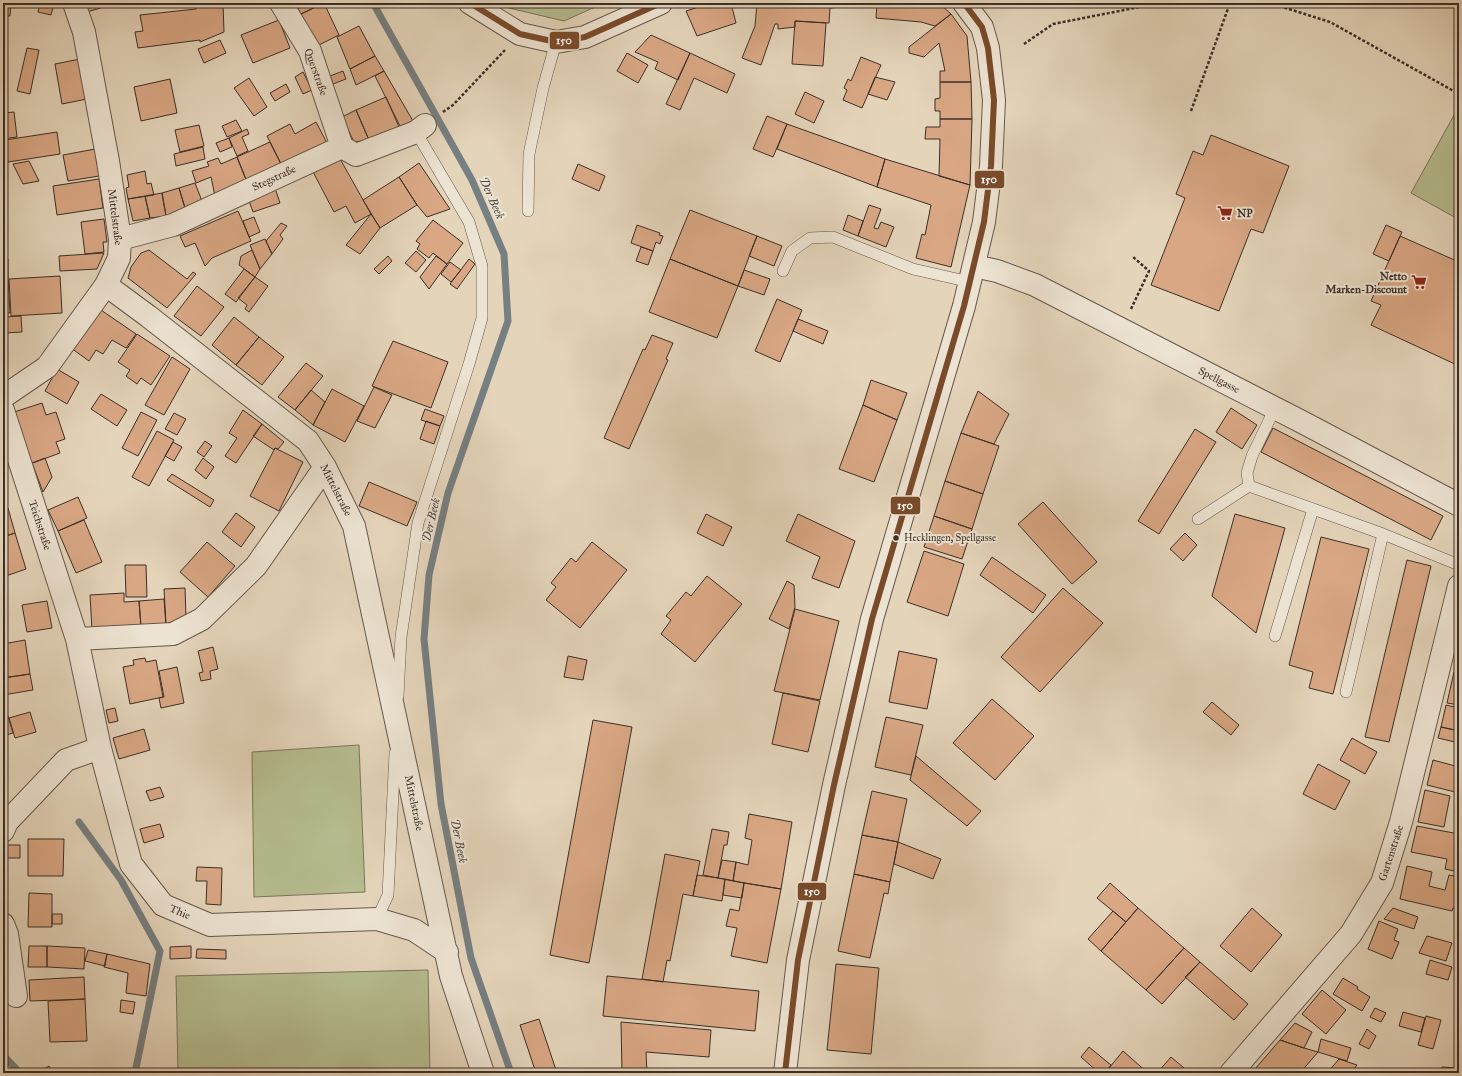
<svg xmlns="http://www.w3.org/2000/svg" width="1462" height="1076" font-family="'IM FELL Great Primer',serif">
	<rect width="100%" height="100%" fill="#e4d4ba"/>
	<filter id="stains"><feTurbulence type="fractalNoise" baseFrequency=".005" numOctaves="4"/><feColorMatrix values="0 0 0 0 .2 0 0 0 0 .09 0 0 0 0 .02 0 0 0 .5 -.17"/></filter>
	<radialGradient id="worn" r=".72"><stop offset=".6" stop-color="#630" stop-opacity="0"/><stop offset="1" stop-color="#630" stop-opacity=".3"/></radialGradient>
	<path fill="#b5bc8f" stroke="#78765c" d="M504 3H604L564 21 509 8Z
		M1459 106V217L1458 219 1411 193Z
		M359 745 365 892 254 897 252 752Z
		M428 970 430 1073H178L176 976Z"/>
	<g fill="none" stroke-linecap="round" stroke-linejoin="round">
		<path stroke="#767f81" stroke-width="7" d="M373 3 472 180 504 254 508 321 448 493 429 575 424 639 441 804 471 958 511 1073
			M79 822 121 880 160 951 135 1073
			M3 1055 20 1073"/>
	</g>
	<path fill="#d9a784" stroke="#3c2f28" d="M3 3H11L10 16H3Z
		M40 3H54L51 15 38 12Z
		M84 3H117L87 12Z
		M196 3H223L224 32 200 42V40L138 48 135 32 143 31 140 15 196 9Z
		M295 3H324L301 14Z
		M324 3 339 35 317 46 301 14Z
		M711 3H731L736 23 697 36 686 11Z
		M757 3H842L843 7 830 8 829 23 795 21V27L778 29V24H775L761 65 742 58 755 26Z
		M877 3H939L951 14 935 26 921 22 876 18Z
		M951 14 967 36 971 82H940V71H945L939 43 924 57 909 53V47Z
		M279 20 290 48 253 63 241 35Z
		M795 21 826 23 823 66 792 64Z
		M359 26 375 56 350 69 337 37Z
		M651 35 690 53 678 80 655 69 658 62 635 52Z
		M220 40 226 53 204 63 198 49Z
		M27 48 39 50 30 94 17 91Z
		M627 53 648 65 638 83 617 71Z
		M690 53 735 74 727 93 694 78 680 110 666 104Z
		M375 56 384 71 356 85 350 69Z
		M861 57 881 65 862 108 843 100 847 90 844 88 848 79 851 81Z
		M80 59 87 99 62 104 55 64Z
		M343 71 346 79 333 84 330 76Z
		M384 71 413 121 400 126 375 76Z
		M303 72 312 90 303 94 295 77Z
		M875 77 895 82 887 100 868 94Z
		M249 78 267 107 254 116 234 88Z
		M170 79 177 113 141 121 134 87Z
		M940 82H971L972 119H940V111H935V99L940 98Z
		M286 84 290 92 275 101 270 93Z
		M805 92 824 101 814 123 795 114Z
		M386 97 399 127 369 140 356 110Z
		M356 110 369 140 354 142 342 117Z
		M14 112 17 137 3 139V113Z
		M767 116 787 124 773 157 753 149Z
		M940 119H972L970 185 939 176 940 139H925L926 127H940Z
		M236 120 242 131 227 137 222 126Z
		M316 122 327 143 282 166 267 136 290 124 295 134Z
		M787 124 885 159 877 187 777 149Z
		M199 125 204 146 180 152 175 130Z
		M247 129 249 134 242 137 248 151 237 156 229 138Z
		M57 132 60 154 8 162 5 140Z
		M1211 135 1289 166 1263 233 1251 229 1219 311 1151 285 1185 198 1176 194 1193 151 1203 155Z
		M229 138 232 147 220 152 216 143Z
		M270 142 282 166 247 182 237 157Z
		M203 147 205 159 176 166 174 154Z
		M95 149 99 176 68 181 63 155Z
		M237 157 247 182 215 196 211 177 196 183 192 171 209 166 207 162 218 158 221 164Z
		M339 157 371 214 355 223 346 206 334 212 311 168Z
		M885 159 970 185 951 267 916 258 922 234 925 235 931 205 877 187Z
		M29 161 39 181 23 184 13 164Z
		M419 163 450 209 427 217 417 205 399 177Z
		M578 164 605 176 599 191 572 179Z
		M145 171 147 184 151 183 154 195 128 199 126 188 129 187 127 175Z
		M399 177 417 205 380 228 363 200Z
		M99 179 103 208 57 215 53 186Z
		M195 183 202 201 185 208 179 188Z
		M274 185 280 203 253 212 248 198Z
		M179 188 185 208 166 216 162 193Z
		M162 193 166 216 150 218 145 196Z
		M145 196 150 218 133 221 128 199Z
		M869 205 881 209 874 228 878 229 881 222 894 227 886 247 858 236Z
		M690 210 757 236 738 286 670 259Z
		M238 211 251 241 212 258 205 266 195 243 185 247 180 236Z
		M371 214 380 228 360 254 346 245Z
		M848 215 863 221 858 236 843 230Z
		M254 217 260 232 249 237 243 221Z
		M104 219 107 242H103L104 252 85 254 81 222Z
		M433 220 463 243 447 264 433 253 429 258 417 249 420 244 416 241Z
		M281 223 287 226 280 235 283 239 272 254 266 241Z
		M637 225 660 233 659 235 663 236 660 244 656 242 653 251 631 243Z
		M1386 225 1402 232 1389 261 1373 254Z
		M757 236 782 246 774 266 749 256Z
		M1400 236 1459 262V366L1371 325 1381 305 1371 301Z
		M265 239 272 254 260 269 250 245Z
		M641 247 653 251 648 265 636 261Z
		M149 250 187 279 193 272 196 274 167 308 128 278 131 267 141 253Z
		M252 250 260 269 255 277 239 265 241 256Z
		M416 251 426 260 416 272 405 263Z
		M104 253 97 269 60 271 59 256Z
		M388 256 392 261 379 274 374 269Z
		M436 256 447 264 429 289 420 277Z
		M3 259H8V276H3Z
		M469 259 475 264 457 289 450 284Z
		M670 259 738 286 717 338 649 312Z
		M450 262 461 270 451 282 441 274Z
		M244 269 255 277 236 302 225 294Z
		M744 270 770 279 764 295 738 286Z
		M3 276H8L10 313H3Z
		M60 276 62 313 11 316 9 279Z
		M255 277 268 286 249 312 245 309 247 305 238 298Z
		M197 286 224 307 201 336 174 316Z
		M777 299 802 310 780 362 755 351Z
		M98 308 136 334 126 348 112 340 103 354 96 350 89 361 71 348Z
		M21 316 22 332 4 333V317Z
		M234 317 259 337 236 365 212 345Z
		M798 319 828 331 823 344 793 331Z
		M137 334 170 356 151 385 141 378 137 384 126 376 130 370 118 362Z
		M652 335 673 343 666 359 668 360 629 449 604 438 643 349 645 350Z
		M259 337 284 357 262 385 236 365Z
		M393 341 448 362 431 408 372 386Z
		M172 357 190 369 164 415 145 405Z
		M306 363 323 376 295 410 278 397Z
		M57 369 79 382 67 404 45 391Z
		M871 380 907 393 897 420 863 405Z
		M374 387 392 395 375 428 357 421Z
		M332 389 364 406 345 442 313 425Z
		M311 390 325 402 313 425 295 410Z
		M978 391 1009 414 994 444 961 433Z
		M101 394 127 410 117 426 91 409Z
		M42 403 46 415 56 412 65 439 56 442 60 453 30 464 11 413Z
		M863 405 897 420 874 482 839 469Z
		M1231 408 1257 425 1242 449 1216 432Z
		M425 409 444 416 440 426 421 420Z
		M243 410 262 424 236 463 225 456 237 438 229 433Z
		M141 412 157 420 138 456 122 448Z
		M174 413 186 419 177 435 165 429Z
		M426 421 440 426 434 444 420 439Z
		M262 424 284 442 278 449 275 448 274 450 253 436Z
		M1273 428 1443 516 1431 540 1261 452Z
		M1195 429 1216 442 1159 534 1138 521Z
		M157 431 174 440 149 486 132 477Z
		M961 433 999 446 983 494 945 481Z
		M205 441 212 446 204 457 197 452Z
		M173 442 182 447 174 461 165 456Z
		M275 448 303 462 279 511 250 496Z
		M45 458 52 477 43 492 32 463Z
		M203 458 214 467 206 479 195 470Z
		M172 474 214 500 210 507 167 480Z
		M945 481 983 494 972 529 934 516Z
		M369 482 417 502 407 526 359 506Z
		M78 497 87 518 58 531 48 510Z
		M1043 502 1097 562 1072 584 1018 524Z
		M8 508 15 533 3 537V509Z
		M236 513 255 527 241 547 222 532Z
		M706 514 732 527 723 546 697 533Z
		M798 514 855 541 839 588 812 578 820 557 786 541Z
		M1235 514 1285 528 1256 633 1212 596Z
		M934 516 972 529 962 559 924 547Z
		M84 520 102 562 76 573 58 531Z
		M15 533 26 569 3 577V537Z
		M1185 533 1197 545 1183 561 1170 549Z
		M1321 537 1369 549 1333 694 1309 688 1313 672 1289 665Z
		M207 542 235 566 208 597 180 572Z
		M592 542 627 570 580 628 546 600 556 587 551 583 571 558 576 562Z
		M924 551 964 564 948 616 907 602Z
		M992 557 1046 595 1033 613 980 575Z
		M1407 560 1431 566 1389 742 1365 737Z
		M125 565H146L147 597H126Z
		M707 576 742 604 695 662 661 634 671 620 666 616 686 592 691 596Z
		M787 581 794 585 795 607 789 629 769 619Z
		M185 588 186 617 166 624 164 589Z
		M1063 588 1103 623 1040 692 1001 657Z
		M124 593V602L139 601 141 627 92 630 90 595Z
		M164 599 166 626 141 627 139 601Z
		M47 601 52 628 27 632 22 605Z
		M795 609 839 621 820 700 774 691Z
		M25 640 30 674 3 678V644Z
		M213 647 218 669 210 671 211 679 201 681 199 673 203 672 198 651Z
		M899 651 937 659 927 709 889 702Z
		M568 656 587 660 583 680 564 677Z
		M145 658 146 662 156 660 163 697 130 704 123 667 134 665 133 660Z
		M177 667 184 703 161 708 159 698 164 697 159 671Z
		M1454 672 1459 673V705L1447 703Z
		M30 674 33 690 3 695V678Z
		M783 693 820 701 808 752 772 744Z
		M992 699 1034 736 995 780 953 743Z
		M1212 702 1239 725 1231 735 1203 712Z
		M1446 705 1459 708V731L1441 727Z
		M115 708 118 721 109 723 106 710Z
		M30 712 36 732 15 738 9 718Z
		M7 713 13 733 3 736V714Z
		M886 717 923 725 911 775 875 767Z
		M593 720 632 727 589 963 550 955Z
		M1441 727 1459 731V743L1438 738Z
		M144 729 150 750 119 759 113 738Z
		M1352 738 1377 752 1365 774 1340 760Z
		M916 756 981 811 967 826 910 780Z
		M1433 760 1459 767V793L1427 785Z
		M1318 764 1350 781 1335 810 1303 794Z
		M160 787 164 797 150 801 146 791Z
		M1425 790 1450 796 1444 827 1418 822Z
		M872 791 907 799 898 842 862 835Z
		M749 814 792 822 781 889 733 881 736 862 748 865 752 840 745 838Z
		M160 824 164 837 144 843 140 829Z
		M1417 826 1459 834V872L1445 869 1447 859 1411 852Z
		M712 829 729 832 727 845H724L718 878 703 875Z
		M862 835 898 842 890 882 854 874Z
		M28 839H64L63 876H28Z
		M898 842 941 859 933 879 894 864Z
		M6 845H20V858H6Z
		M665 854 700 861 693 896 683 894 670 961 667 960 663 982 642 979Z
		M722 860 736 862 733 881 718 878Z
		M1407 866 1432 872 1429 886 1445 890 1449 875 1459 877V910L1453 908 1452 911 1400 899Z
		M197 867 222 868 221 905 206 904 207 881H196Z
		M854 874 890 882 888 894 884 893 870 958 838 951Z
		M697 875 725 879 722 901 693 896Z
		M725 879 744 883 742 898 723 895Z
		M744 883 781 889 767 963 731 956 737 928 726 926 730 909 739 911Z
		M1110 883 1138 908 1126 922 1097 898Z
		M29 893 52 894V927H28Z
		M1138 908 1184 948 1146 990 1101 951Z
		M1252 908 1282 935 1251 972 1220 946Z
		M1393 908 1418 917 1414 929 1384 919Z
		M1113 911 1126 922 1101 951 1088 939Z
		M52 914H62V924H52Z
		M1379 921 1398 929 1394 940 1399 942 1392 959 1368 949Z
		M1427 936 1452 943 1446 961 1419 953Z
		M29 946H47V967H28Z
		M47 946 85 948 84 969 47 967Z
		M191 946V958L170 959V947Z
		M1184 948 1200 962 1162 1004 1146 990Z
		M197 949 226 950V959L196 958Z
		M88 950 107 954 105 966 85 961Z
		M107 954 150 964 146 996 126 993 128 973 104 967Z
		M1430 960 1452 967 1448 980 1426 974Z
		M1200 962 1248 1004 1234 1020 1185 977Z
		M836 964 879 968 871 1054 827 1050Z
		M607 976 759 991 755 1031 603 1016Z
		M84 977 85 999 30 1001 29 980Z
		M1343 978 1358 987 1357 989 1370 997 1362 1011 1333 994Z
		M1322 990 1346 1010 1326 1034 1302 1014Z
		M85 999 87 1041 50 1042 48 1001Z
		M121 1000 135 1002 133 1014 120 1012Z
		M1375 1008 1386 1013 1381 1022 1370 1017Z
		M1403 1012 1425 1018 1421 1032 1399 1026Z
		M1426 1016 1441 1020 1433 1049 1418 1045Z
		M539 1019 557 1073H536L520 1025Z
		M621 1022 711 1030 709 1057 646 1052 647 1073H622Z
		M1295 1023 1312 1032 1304 1048 1280 1040Z
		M1367 1029 1376 1036 1369 1049 1359 1044Z
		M1321 1039 1351 1048 1347 1061 1318 1052Z
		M1280 1040 1304 1048 1318 1052 1300 1073H1259L1255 1069Z
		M1089 1047 1111 1065 1105 1073H1099L1081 1057Z
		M1123 1051 1148 1073H1105Z
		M1171 1057 1190 1073H1157Z
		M1339 1059 1357 1065 1351 1073H1327Z
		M49 1066 52 1071 49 1073H42L41 1071Z
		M1442 1067 1459 1068V1073H1441Z
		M109 1068 117 1073H106Z"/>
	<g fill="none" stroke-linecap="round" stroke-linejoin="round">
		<defs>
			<path id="lane" d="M528 211 529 154 543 88 556 42
				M783 271 792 251 810 238 833 237 913 269 970 282
				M1249 486 1247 473 1252 456 1275 408
				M1198 519 1249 486 1383 534 1459 565
				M1275 636 1313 509
				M1346 692 1383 534
				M398 696 401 637 418 523 469 364 482 318V266L469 222 416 132
				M377 919 388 895 395 753"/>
			<path id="street" d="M281 3 310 51 342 147
				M470 3 520 34 556 42 585 37 661 3
				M120 239 173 225 342 147 356 155 416 132 425 125
				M974 266 997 271 1035 285 1304 423 1459 505
				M106 285 148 316 308 441 325 467 354 526 451 976 483 1073
				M3 397 47 367 106 285 119 258 120 239 108 161 84 32 74 3
				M3 410 77 639 100 748 131 864 163 905 210 925 377 919 414 930 447 952
				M77 639 173 634 202 619 256 566 325 467
				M3 831 7 822 66 760 100 748
				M3 924 7 934 16 996
				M785 1073 798 960 834 785 872 619 964 306 984 222 991 166 994 100 988 48 982 27 964 3
				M1231 1073 1351 934 1382 883 1401 822 1459 586"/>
		</defs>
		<use href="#lane" stroke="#66584c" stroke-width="12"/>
		<use href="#street" stroke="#66584c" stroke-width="24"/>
		<path stroke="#3c2f28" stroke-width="2.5" stroke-dasharray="3 2" stroke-linecap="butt" d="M1270 3 1330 22 1459 94
			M1024 44 1053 24 1160 3
			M1191 111 1230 3
			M443 112 453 105 505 50
			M1131 309 1149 271 1132 256"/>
		<use href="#lane" stroke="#ede3d2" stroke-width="11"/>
		<use href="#street" stroke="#ede3d2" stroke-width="22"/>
		<defs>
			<path id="bus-1" d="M470 3 520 34 556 42 585 37 661 3
				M785 1073 798 960 834 785 872 619 964 306 984 222 991 166 994 100 988 48 982 27 964 3"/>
		</defs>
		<use href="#bus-1" stroke="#ede3d2" stroke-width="9"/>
		<use href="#bus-1" stroke="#7a4b2a" stroke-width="6"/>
	</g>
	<defs>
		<symbol id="supermarket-bare" viewBox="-9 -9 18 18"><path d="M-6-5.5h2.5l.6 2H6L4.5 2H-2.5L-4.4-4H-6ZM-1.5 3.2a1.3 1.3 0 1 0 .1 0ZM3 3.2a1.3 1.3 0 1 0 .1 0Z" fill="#8f2418" stroke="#ede3d2" stroke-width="2.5" paint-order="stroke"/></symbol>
	</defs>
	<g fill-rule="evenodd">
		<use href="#supermarket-bare" x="1214" y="202" width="22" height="22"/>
		<use href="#supermarket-bare" x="1408" y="271" width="22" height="22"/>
	</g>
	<circle fill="#3c2f28" stroke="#ede3d2" stroke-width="1.5" cx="896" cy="538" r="3.5"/>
	<g text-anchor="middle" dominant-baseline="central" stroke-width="4" stroke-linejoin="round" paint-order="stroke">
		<g font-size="10" fill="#3c2f28" stroke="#ede3d2" text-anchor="start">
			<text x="904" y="538">Hecklingen, Spellgasse</text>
		</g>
		<g font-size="11" fill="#3c2f28" stroke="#ede3d2">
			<text transform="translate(316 72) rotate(70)">Querstraße</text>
			<text transform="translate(274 178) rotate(-25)">Stegstraße</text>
			<text transform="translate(115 217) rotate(83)">Mittelstraße</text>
			<text transform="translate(1219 380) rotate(27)">Spellgasse</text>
			<text transform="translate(336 490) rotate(63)">Mittelstraße</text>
			<text transform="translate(40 525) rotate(72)">Teichstraße</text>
			<text transform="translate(414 803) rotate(78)">Mittelstraße</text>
			<text transform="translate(1391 853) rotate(-72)">Gartenstraße</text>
			<text transform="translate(180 912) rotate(23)">Thie</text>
		</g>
		<g font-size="11" font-weight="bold" fill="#3c2f28" stroke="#ede3d2" text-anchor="start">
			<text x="1237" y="213">NP</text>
			<text x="1407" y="276" text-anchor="end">Netto<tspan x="1407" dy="13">Marken-Discount</tspan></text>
		</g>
		<g font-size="12" font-style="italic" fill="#4f4a46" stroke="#ede3d2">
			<text transform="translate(492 198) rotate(66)">Der Beek</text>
			<text transform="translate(431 520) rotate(-77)">Der Beek</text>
			<text transform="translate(459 841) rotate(79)">Der Beek</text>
		</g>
	</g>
	<g stroke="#ede3d2" stroke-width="1.5">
		<rect x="549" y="31" width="31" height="19" rx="4" fill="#7a4b2a"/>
		<rect x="974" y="170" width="31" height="19" rx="4" fill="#7a4b2a"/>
		<rect x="890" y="496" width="31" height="19" rx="4" fill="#7a4b2a"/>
		<rect x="797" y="882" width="30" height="19" rx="4" fill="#7a4b2a"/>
	</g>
	<g font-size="11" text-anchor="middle" font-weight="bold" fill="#fff">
		<text x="564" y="44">150</text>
		<text x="989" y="183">150</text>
		<text x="905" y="509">150</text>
		<text x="812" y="895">150</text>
	</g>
	<rect width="1462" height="1076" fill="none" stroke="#e4d4ba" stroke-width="16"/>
	<rect x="4" y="4" width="1454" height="1068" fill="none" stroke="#3c2f28" stroke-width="2"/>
	<rect x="8" y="8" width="1446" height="1060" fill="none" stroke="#3c2f28"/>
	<rect width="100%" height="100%" filter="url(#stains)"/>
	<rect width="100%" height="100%" fill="url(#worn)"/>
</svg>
